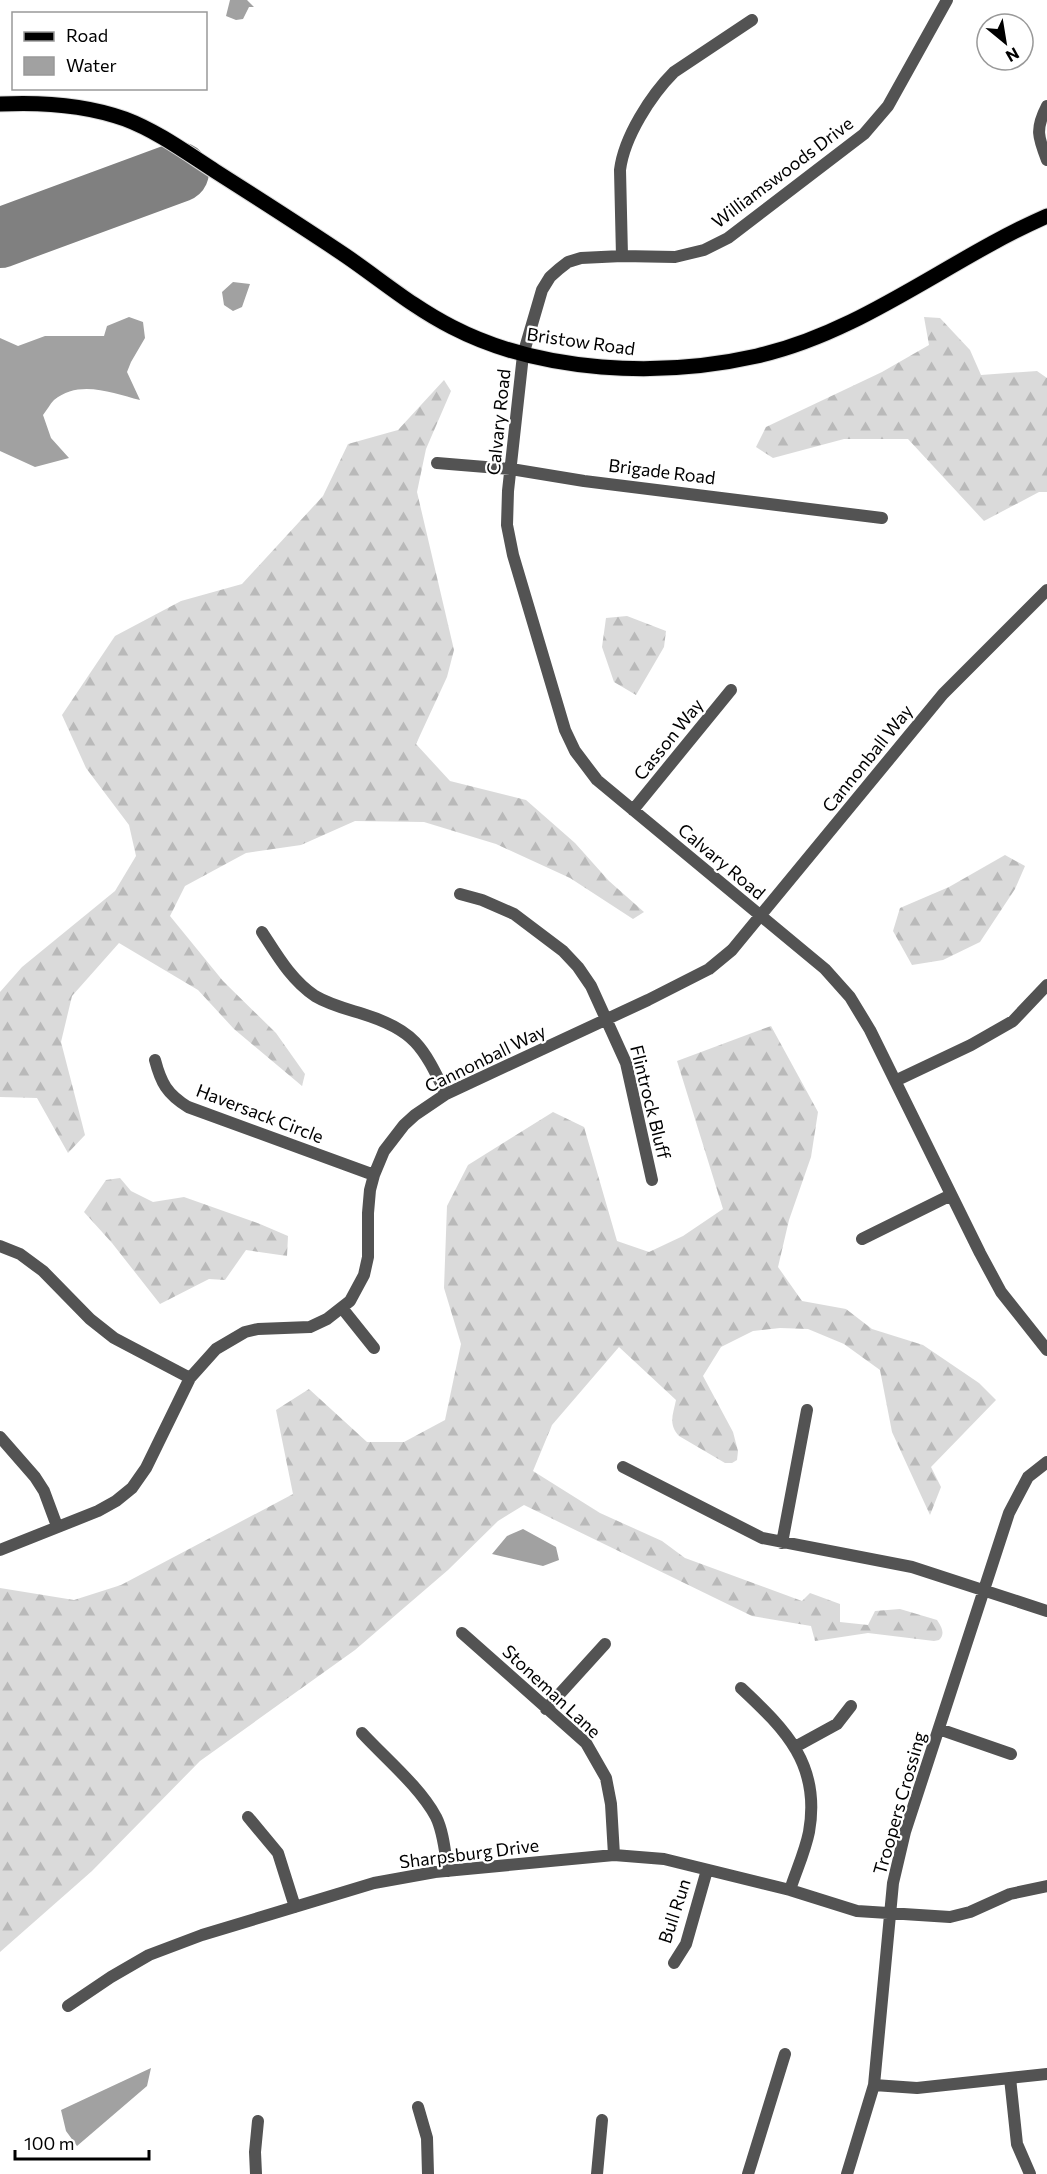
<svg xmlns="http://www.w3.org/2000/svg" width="1047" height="2174" font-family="Commissioner,sans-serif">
	<defs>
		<pattern id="forest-firs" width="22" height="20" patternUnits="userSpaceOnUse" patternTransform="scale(1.5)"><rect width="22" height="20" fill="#dadada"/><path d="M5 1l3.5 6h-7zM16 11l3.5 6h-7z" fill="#b9b9b9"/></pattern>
	</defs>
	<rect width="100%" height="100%" fill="#fff"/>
	<path fill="url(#forest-firs)" d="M924 317 940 318 970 350 981 375 1037 371 1047 378V492H1039L984 521 908 439H844L773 458 756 447 766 427 882 372 929 345Z
		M444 380 451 391 426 449 417 492 454 650 447 677 416 744 450 781 526 800 575 843 609 881 644 912 633 919 570 878 496 844 424 822 355 821 301 845 246 853 185 886 170 916 223 981 276 1033 305 1074 302 1086 234 1029 198 990 119 943 72 996 61 1042 85 1135 68 1153 37 1098 0 1097V992L22 967 115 891 136 856 129 825 86 768 62 715 115 636 181 601 242 584 323 496 348 444 398 430Z
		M627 616 666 631 664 647 636 695 614 682 602 647 606 618Z
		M1005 855 1025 866 1015 889 980 942 943 960 912 965 893 931 900 908 949 887Z
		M771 1026 818 1112 811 1157 789 1220 778 1267 802 1301 846 1309 872 1329 923 1345 979 1383 996 1400 931 1467 941 1487 930 1515 892 1432 880 1370 844 1344 808 1329 780 1328 753 1331 721 1347 703 1376 733 1432 738 1451 737 1460 732 1463H725L679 1436C668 1424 673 1415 676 1400L619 1347 552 1425 533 1471 600 1513 662 1541 685 1558 802 1601 810 1593 840 1604V1622L868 1625 875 1611 900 1609 937 1620C941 1626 946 1634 939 1640L934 1641 868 1633 815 1641 811 1626 752 1616 524 1505 498 1521 448 1570 355 1650 200 1761 92 1871 0 1952V1588L74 1600 121 1585 293 1494 276 1410 309 1389 367 1442H404L445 1420 461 1344 444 1288 447 1206 468 1165 553 1112 584 1127 617 1241 649 1252 683 1236 723 1209 677 1061Z
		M120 1178 131 1191 153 1202 184 1197 260 1224 288 1236 287 1256 246 1250 225 1280 209 1279 160 1304 112 1243 84 1212 106 1180Z"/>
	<path fill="#a1a1a1" d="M230 0H247L254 7H249L243 19 236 20 226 16Z
		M233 282 250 284 242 307 233 311 224 305 222 292Z
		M129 317 143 322 145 338 131 362 127 372 140 400C113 393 79 379 54 400 50 404 47 410 43 415L51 438 69 458 35 467 0 451V338L18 346 45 336H104L107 326Z
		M523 1529 556 1547 559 1560 543 1566 492 1554 507 1536Z
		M151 2068 147 2086 77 2146 66 2131 61 2110Z"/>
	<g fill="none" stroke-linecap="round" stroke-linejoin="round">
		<path stroke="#808080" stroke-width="60" d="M0 238 179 172"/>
		<defs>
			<path id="major" d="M0 104C41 102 86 105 125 119 157 131 187 153 215 171 259 199 303 227 346 256 381 280 414 308 452 327 541 373 660 378 757 356 863 332 949 259 1047 216"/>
		</defs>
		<use href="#major" stroke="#dbdbdb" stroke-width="17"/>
		<path stroke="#535353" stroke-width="12" d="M947 0 888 106 864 134 728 238 704 250 675 257 622 256 581 258 568 262 559 269 550 277 542 290 523 355 508 491 507 525 513 555 565 730 575 751 597 780 825 969 850 997 870 1030 980 1253 1001 1292 1047 1350
			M1047 106C1035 129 1038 137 1047 160
			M622 256 620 170C624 137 651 95 674 72L752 20
			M437 463 511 469 584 481 882 518
			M633 810 731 690
			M460 894 482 900 514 914 563 951 578 967 591 986 626 1063 652 1180
			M262 932C277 955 291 980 315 996 330 1005 347 1009 363 1014 415 1030 423 1047 446 1094
			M155 1060C161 1083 167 1094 188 1107L374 1175
			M895 1081 971 1045 1013 1021 1047 985
			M862 1239 951 1195
			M0 1246 20 1254 43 1271 90 1319 114 1338 190 1378
			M342 1308 374 1348
			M0 1437 35 1477 44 1491 57 1526
			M623 1467 762 1538 912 1567 1047 1611
			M782 1543 807 1410
			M0 1550 98 1511 116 1501 132 1488 146 1468 190 1378 216 1349 245 1332 258 1329 310 1327 327 1319 350 1301 364 1275 368 1257V1213L370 1190 374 1175 384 1151 404 1125 415 1115 446 1094 648 1000 709 969 732 950 943 694 1047 590
			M462 1633 586 1743 606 1778 611 1804 614 1855
			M741 1688C786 1730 821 1765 809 1832 805 1852 796 1871 790 1890
			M546 1709 605 1644
			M939 1729 1011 1754
			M362 1733C385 1758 420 1787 436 1817 444 1833 445 1854 448 1871
			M795 1747 837 1724 851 1706
			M248 1817 278 1853 295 1907
			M674 1963 686 1944 707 1870
			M68 2006 111 1977 149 1955 202 1935 374 1883 435 1872 614 1855 664 1859 790 1890 857 1911 950 1917 970 1912 1010 1894 1047 1886
			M1010 2078 1017 2144 1030 2174
			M874 2085 917 2088 1047 2074
			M418 2107 427 2138 428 2174
			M256 2174 255 2152 258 2121
			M597 2174 602 2120
			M748 2174 785 2054
			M847 2174 874 2085 893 1883 905 1832 1009 1513 1028 1477 1047 1462"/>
		<use href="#major" stroke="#000" stroke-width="15"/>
	</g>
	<g text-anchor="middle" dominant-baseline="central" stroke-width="4.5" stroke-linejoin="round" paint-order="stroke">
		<g font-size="18" fill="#000" stroke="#fff">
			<text transform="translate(782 172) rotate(-37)">Williamswoods Drive</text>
			<text transform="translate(581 341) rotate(8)">Bristow Road</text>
			<text transform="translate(498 422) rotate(-84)">Calvary Road</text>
			<text transform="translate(662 471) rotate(7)">Brigade Road</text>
			<text transform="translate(668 739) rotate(-51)">Casson Way</text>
			<text transform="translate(867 758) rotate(-51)">Cannonball Way</text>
			<text transform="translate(722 861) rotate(40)">Calvary Road</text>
			<text transform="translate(485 1058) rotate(-26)">Cannonball Way</text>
			<text transform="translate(651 1102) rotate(76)">Flintrock Bluff</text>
			<text transform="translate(260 1113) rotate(21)">Haversack Circle</text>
			<text transform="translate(552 1691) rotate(43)">Stoneman Lane</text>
			<text transform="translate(899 1803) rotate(-74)">Troopers Crossing</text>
			<text transform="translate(469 1853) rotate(-7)">Sharpsburg Drive</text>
			<text transform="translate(674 1911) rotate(-72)">Bull Run</text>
		</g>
	</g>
	<rect x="12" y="12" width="195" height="78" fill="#ffffff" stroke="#999999" stroke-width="1.5"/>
	<rect x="24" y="32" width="30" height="9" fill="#000000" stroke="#999999" stroke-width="1.5"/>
	<text x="66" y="42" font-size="18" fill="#000000">Road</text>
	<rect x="24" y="57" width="30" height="18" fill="#a1a1a1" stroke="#999999" stroke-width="1.5"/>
	<text x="66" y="72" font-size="18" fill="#000000">Water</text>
	<g transform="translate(1005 42) rotate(150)"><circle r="28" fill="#ffffff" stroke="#999999" stroke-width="1.5"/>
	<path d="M0-4.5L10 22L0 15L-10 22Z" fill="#000000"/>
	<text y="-9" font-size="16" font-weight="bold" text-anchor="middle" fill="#000000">N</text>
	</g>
	<path d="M15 2150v9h134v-9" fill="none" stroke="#000000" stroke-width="3"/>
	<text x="24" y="2150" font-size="18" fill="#000000" stroke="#ffffff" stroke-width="4.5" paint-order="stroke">100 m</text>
</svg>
